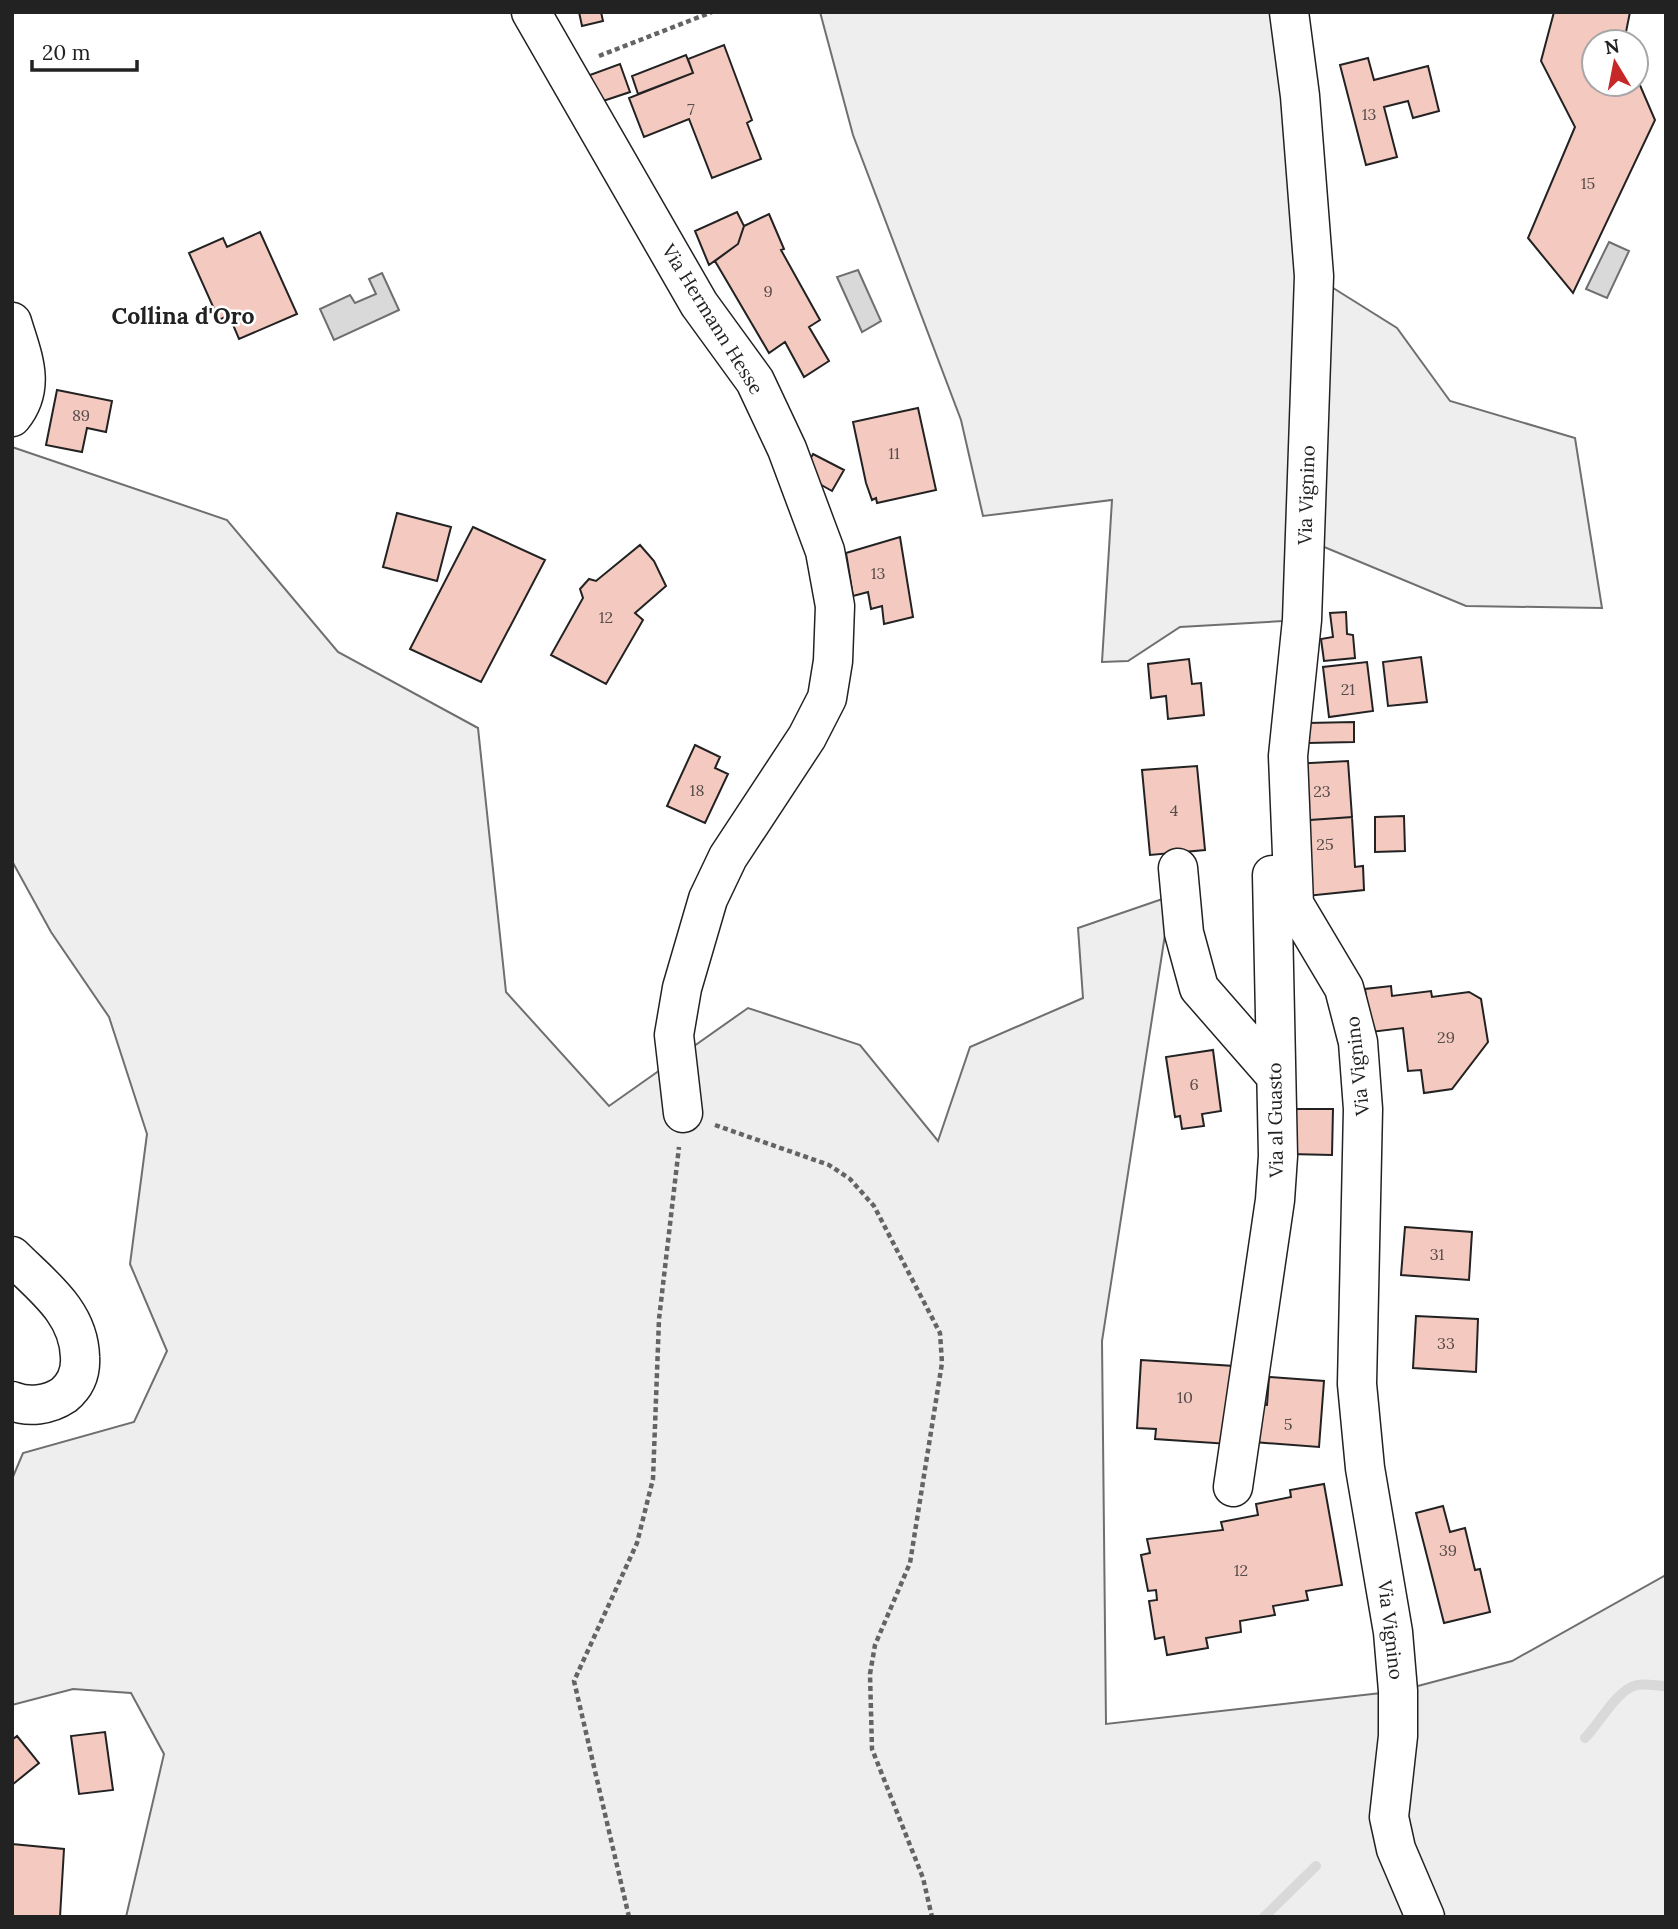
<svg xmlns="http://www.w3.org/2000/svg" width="1678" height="1929" font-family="Lora,serif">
	<rect width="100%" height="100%" fill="#fff"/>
	<path fill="#eee" stroke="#6f6f6f" stroke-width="2" d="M820 12H1289L1314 276 1397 328 1450 401 1575 438 1602 608 1466 606 1305 539 1302 620 1180 627 1128 661 1102 662 1112 500 983 516 961 420 853 135Z
		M12 447 227 520 338 652 478 728 506 992 609 1106 748 1008 860 1045 938 1141 970 1047 1083 998 1078 928 1171 896 1102 1341 1106 1724 1399 1691 1512 1661 1666 1575V1917H126L164 1754 131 1693 73 1689 12 1705V1479L23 1453 134 1422 167 1351 130 1264 147 1134 109 1017 51 932 12 861Z"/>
	<path fill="#d9d9d9" stroke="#6f6f6f" stroke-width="2" d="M1609 242 1629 251 1607 298 1586 289Z
		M858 270 881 321 862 332 837 277Z
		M382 273 399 310 334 340 320 309 350 295 355 303 376 294 369 279Z"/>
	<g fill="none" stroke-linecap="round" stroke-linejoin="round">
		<path stroke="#d9d9d9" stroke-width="10" d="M1585 1738C1600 1723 1616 1690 1637 1685 1645 1683 1657 1686 1666 1686
			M1264 1917 1316 1866"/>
	</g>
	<path fill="#f3c9c0" stroke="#222" stroke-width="2" d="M579 12H601L603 21 582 26Z
		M1554 12H1630L1624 42H1594V84H1636V76L1655 120 1573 293 1528 238 1575 127 1541 61Z
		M724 45 752 120 747 123 761 159 712 178 689 119 644 137 629 98 693 73 688 59Z
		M686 55 693 73 638 94 632 76Z
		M1368 58 1374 80 1428 66 1439 111 1413 118 1408 101 1384 107 1397 157 1366 165 1340 65Z
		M620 64 630 92 594 104 579 79Z
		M737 212 744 226 738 244 709 265 695 231Z
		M769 214 784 249 781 250 820 320 809 327 829 361 804 377 785 342 769 353 715 261 738 244 744 226Z
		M260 232 297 314 239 339 229 315 219 320 189 253 223 238 227 247Z
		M57 390 112 401 106 432 87 428 82 452 46 445Z
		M918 408 936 490 877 503 876 498 872 500 866 483 853 422Z
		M813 454 844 470 832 491 802 474Z
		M397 513 451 527 437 581 383 567Z
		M473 527 545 560 481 682 410 649Z
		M900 537 913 617 884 624 882 606 871 609 868 592 853 596 846 553Z
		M640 545 654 561 666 586 635 613 643 620 606 684 551 655 583 598 580 589 589 579 596 581Z
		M1346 612 1347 634 1353 635 1355 658 1324 661 1321 639 1333 637 1330 613Z
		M1421 657 1427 702 1388 706 1383 662Z
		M1189 659 1192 684 1201 683 1204 715 1168 719 1166 696 1151 698 1148 664Z
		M1367 662 1373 711 1329 717 1323 667Z
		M1354 722V742L1308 743 1307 723Z
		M695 745 720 757 715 768 728 774 705 823 667 806Z
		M1348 761 1352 817 1296 821 1292 764Z
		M1197 766 1205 850 1150 855 1142 770Z
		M1404 816 1405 851 1375 852V817Z
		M1352 817 1355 867 1363 866 1364 890 1297 897 1296 821Z
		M1391 986 1392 996 1431 991 1432 997 1469 992 1481 999 1488 1042 1452 1089 1424 1093 1421 1070 1408 1071 1403 1028 1371 1032 1365 989Z
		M1213 1050 1221 1111 1202 1114 1204 1126 1182 1129 1180 1116 1175 1117 1166 1057Z
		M1289 1109H1333L1332 1155 1289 1154Z
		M1405 1227 1472 1232 1469 1280 1401 1275Z
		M1416 1316 1478 1319 1476 1372 1413 1368Z
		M1141 1360 1234 1366 1229 1444 1155 1439 1156 1429 1137 1428Z
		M1269 1377 1324 1381 1319 1447 1254 1442 1257 1404 1267 1405Z
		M1324 1484 1342 1585 1306 1591 1308 1600 1273 1606 1275 1615 1240 1621 1241 1632 1206 1638 1208 1648 1167 1655 1164 1637 1155 1639 1149 1601 1157 1600 1156 1590 1148 1591 1141 1555 1150 1553 1147 1539 1223 1530 1221 1522 1258 1515 1256 1504 1291 1497 1290 1490Z
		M1443 1506 1450 1532 1465 1528 1475 1570 1480 1569 1490 1612 1444 1623 1416 1513Z
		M105 1732 113 1790 79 1794 71 1736Z
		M17 1736 39 1763 12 1785V1740Z
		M12 1844 64 1849 60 1917H12Z"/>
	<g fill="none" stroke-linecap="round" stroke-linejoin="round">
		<defs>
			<path id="minor" d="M531 12 699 304 755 381 787 449 825 551 835 606 833 661 827 698 807 737 728 857 708 899 682 988 674 1035 683 1113
				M1289 12 1300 96 1314 276 1302 620 1288 756 1294 904 1344 988 1358 1042 1363 1109 1357 1384 1365 1468 1393 1632 1398 1691V1736L1389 1817 1396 1849 1425 1917
				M12 322C22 356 37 386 12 417
				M1178 868 1184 933 1199 988 1275 1075
				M12 1256C42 1286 79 1312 80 1357 81 1372 76 1385 64 1395 49 1405 29 1408 12 1401
				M1233 1487 1275 1200 1278 1156 1272 875"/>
		</defs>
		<use href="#minor" stroke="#222" stroke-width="41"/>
		<path stroke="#646464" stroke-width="4.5" stroke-dasharray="5 3.5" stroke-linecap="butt" d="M599 56 712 12
			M715 1125 829 1165 850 1179 874 1206 940 1333 942 1363 910 1563 875 1645 870 1674 872 1749 923 1878 932 1917
			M629 1917 574 1681 637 1543 653 1479 659 1319 679 1147"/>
		<use href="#minor" stroke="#fff" stroke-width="38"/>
	</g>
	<g text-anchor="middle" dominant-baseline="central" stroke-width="5" stroke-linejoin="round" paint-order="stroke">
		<g font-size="16" fill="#564c4a">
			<text x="691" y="109">7</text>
			<text x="1369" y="114">13</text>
			<text x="1588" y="183">15</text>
			<text x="768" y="291">9</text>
			<text x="81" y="415">89</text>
			<text x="894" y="453">11</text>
			<text x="878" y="573">13</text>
			<text x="606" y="617">12</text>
			<text x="1348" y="689">21</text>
			<text x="697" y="790">18</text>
			<text x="1322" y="791">23</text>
			<text x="1174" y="810">4</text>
			<text x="1325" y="844">25</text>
			<text x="1446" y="1037">29</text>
			<text x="1194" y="1084">6</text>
			<text x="1437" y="1254">31</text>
			<text x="1446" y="1343">33</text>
			<text x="1185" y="1397">10</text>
			<text x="1288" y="1424">5</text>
			<text x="1448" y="1550">39</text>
			<text x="1241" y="1570">12</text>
		</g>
		<g font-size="19" fill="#222" stroke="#fff">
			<text transform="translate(713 319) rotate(58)">Via Hermann Hesse</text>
			<text transform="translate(1306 495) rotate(-88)">Via Vignino</text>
			<text transform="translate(1357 1066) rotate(-96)">Via Vignino</text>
			<text transform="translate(1275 1120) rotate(-91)">Via al Guasto</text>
			<text transform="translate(1391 1630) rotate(83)">Via Vignino</text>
		</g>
		<g font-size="23" font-weight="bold" fill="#222" stroke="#fff">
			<text x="183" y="315">Collina d'Oro</text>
		</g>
	</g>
	<rect width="1678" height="1929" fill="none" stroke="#222222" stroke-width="28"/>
	<g transform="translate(1615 63) rotate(350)"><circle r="33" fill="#ffffff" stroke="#a7a7a7" stroke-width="2"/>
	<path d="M0-5L12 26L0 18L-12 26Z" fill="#c62828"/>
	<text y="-10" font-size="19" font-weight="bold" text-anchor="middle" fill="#222222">N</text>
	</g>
	<path d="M32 60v10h105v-10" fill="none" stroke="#222222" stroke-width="3.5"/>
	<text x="42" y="60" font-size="21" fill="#222222" stroke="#ffffff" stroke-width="5" paint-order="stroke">20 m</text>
</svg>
